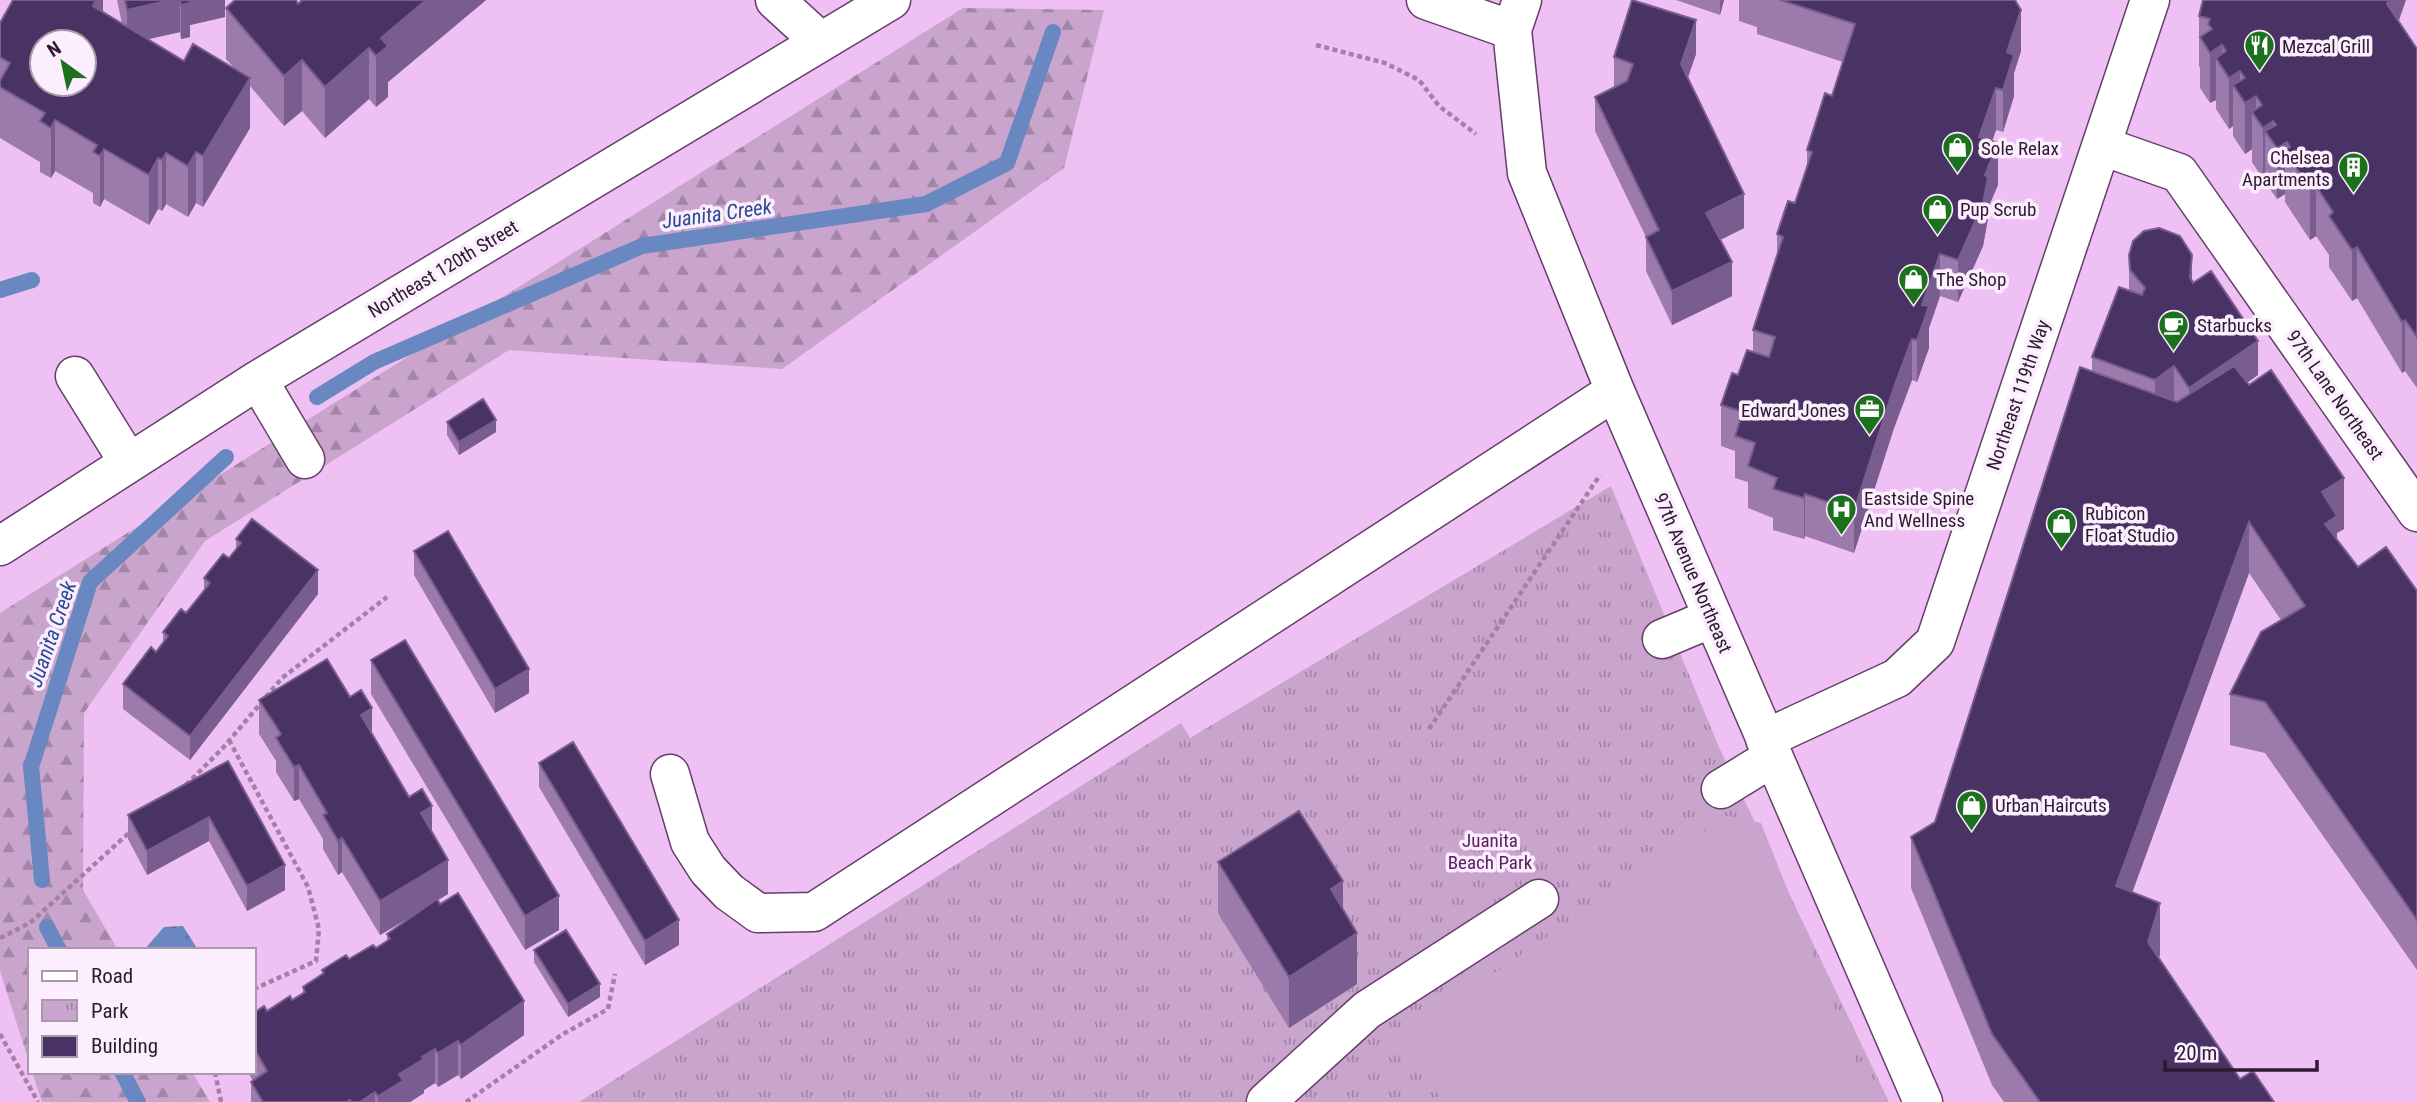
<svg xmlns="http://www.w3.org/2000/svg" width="2417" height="1102" font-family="'Roboto Condensed',sans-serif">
	<defs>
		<pattern id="forest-firs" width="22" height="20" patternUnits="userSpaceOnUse" patternTransform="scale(1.75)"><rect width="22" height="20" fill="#c9a4cd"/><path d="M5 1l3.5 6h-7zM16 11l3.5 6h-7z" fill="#a385a7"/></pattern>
		<pattern id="park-tufts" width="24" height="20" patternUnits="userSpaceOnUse" patternTransform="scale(1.75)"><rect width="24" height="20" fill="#c9a4cd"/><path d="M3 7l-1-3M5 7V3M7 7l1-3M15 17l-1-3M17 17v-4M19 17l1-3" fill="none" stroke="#a385a7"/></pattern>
		<pattern id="water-ripples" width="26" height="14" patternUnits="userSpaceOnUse" patternTransform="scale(1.75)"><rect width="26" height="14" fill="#6987c0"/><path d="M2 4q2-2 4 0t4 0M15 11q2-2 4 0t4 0" fill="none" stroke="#576e9c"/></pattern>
	</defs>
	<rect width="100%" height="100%" fill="#eec0f4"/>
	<path fill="url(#forest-firs)" d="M963 8 1104 10 1064 168 782 369 509 350 205 541 84 713 83 890 118 950H30V1065L0 971V613Z
		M32 1072H192L210 1102H42Z"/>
	<path fill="url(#park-tufts)" d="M1611 486 1718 745 1889 1102H579L1181 723 1190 738Z"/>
	<path fill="#c9a4cd" d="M1727 816 1761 823 1872 1102H1443L1400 1036Z"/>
	<path fill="url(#water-ripples)" d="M183 926 198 950H144L164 927Z"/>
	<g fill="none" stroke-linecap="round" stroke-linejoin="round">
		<path stroke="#6987c0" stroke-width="16" d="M0 290 32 280
			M317 397 374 362 642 246 926 204 1007 163 1053 32
			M42 880 31 767 90 582 226 457
			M47 927 59 950
			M122 1072 138 1102"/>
		<defs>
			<path id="minor" d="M775 0 821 42
				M1426 0 1512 30
				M1522 0 1512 30 1527 173 1615 391 1923 1102
				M2102 146 2179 173 2417 512
				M75 376 129 463
				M258 380 305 459
				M0 546 258 380 891 0
				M1662 639 1712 618
				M1765 739 1897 678 1935 642 2150 0
				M670 774 690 842 708 870 729 892 758 913 814 912 1615 391
				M1721 789 1773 757
				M1266 1102 1367 1010 1539 899"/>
		</defs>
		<use href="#minor" stroke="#663e6b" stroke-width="41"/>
		<path stroke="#a480a8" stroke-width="4.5" stroke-dasharray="5 3.5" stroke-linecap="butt" d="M1316 45 1385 63 1419 80 1439 106 1476 134
			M1429 729 1600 475
			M229 740 308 887 319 929 316 961 254 989
			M186 785 222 749 282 678 387 597
			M0 938 30 923 131 831
			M0 1034 38 1102
			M215 1072 221 1102
			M466 1102 563 1034 608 1009 615 974"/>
		<use href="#minor" stroke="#fff" stroke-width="38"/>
	</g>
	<path fill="#9c7aac" d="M103 0V12L122 24 117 0H225V17L190 25V37L181 39 180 32 148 39 184 61 235 69 226 59V8L298 4 302 0H486L388 82V97L376 107 369 99 325 138 302 111 284 126 250 86V128L203 207 196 203 188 217 166 204 162 211 158 209 149 225 104 199 100 207 93 203V193L55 171 51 178 40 172V162L0 138V23Z
		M1676 0H1724L1720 15Z
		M1739 0H2015L2021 51 2014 73V96L2003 132 1996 130 1992 141 1998 185 1988 208V218L1983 246 1958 302 1940 296 1929 328V348L1917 382 1912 380 1894 428 1854 553 1805 536 1804 539 1773 530V518L1748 508V482L1735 478V451L1721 446V405L1738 375 1753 352V330L1777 256V234L1795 203 1807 166V150L1832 96 1843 62 1757 34V27L1739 21Z
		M2199 16 2399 21 2417 49V388L2405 371 2402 373 2357 298 2352 301 2329 267V255L2316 236 2310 240 2285 202V194L2277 199 2265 182V177L2263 179 2252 162V149L2245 154 2233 136V126L2229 129 2216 109V100L2210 103 2200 88V67H2199Z
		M1696 54 1687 78 1744 228 1720 240 1732 296 1672 325 1646 271V237L1595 131V97L1614 87V57Z
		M2129 255 2192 281 2258 375 2247 383 2344 529 2337 533V540L2358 567 2417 591V970L2265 753 2230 745V694L2281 620 2249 573 2132 892 2160 954 2159 959 2240 1079 2274 1102H2004L1992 1085 1911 888V837L1935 822 2092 371V357L2129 290Z
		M447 422 496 432 459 455 447 435Z
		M236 539 318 594 190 760 123 709V684L156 652 163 643V632L186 613 204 590V578L229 558 236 549Z
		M414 551 529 693 495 713 414 575Z
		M371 660 559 930 525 950 371 694Z
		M259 700 372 734 409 797 432 833 448 894 438 900 524 1035 461 1079 458 1075 438 1087 435 1083 424 1090V1093L410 1102H251V1082L253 1081 248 1072H254V1013L267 1011 292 1000 303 993V987L322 975V970L376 948 387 941V934L421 911 380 935 342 872 338 875 323 849V839L299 799 294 801 276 772V761L259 734Z
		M228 761 285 890 247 911 209 841 147 875 128 839V815Z
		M539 763 679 945 645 965 539 787Z
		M1218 862 1343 909 1357 984 1289 1028 1218 913Z
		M534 950 600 997 568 1017 534 962Z"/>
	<path fill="#7a5d90" d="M96 0H103V39L93 6Z
		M171 0H180V32L127 44V10Z
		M188 0H225V17L190 25V37L181 39V5Z
		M426 0H486L388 82V97L376 107V56L381 38Z
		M1720 0H1724L1720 15Z
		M2389 0H2406L2387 55V4Z
		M2021 10V51L2014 73V96L2003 132V90L2007 52Z
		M1696 20V54L1681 98V64Z
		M2222 45V67L2216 58V100L2210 103V53Z
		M369 48V99L325 138V87Z
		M302 60V111L284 126V76Z
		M2240 71V95L2233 85V126L2229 129V78Z
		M250 78V128L203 207V156Z
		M1996 88V130L1979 179V137Z
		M2256 96V118L2252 112V149L2245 154V103Z
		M55 120V171L51 178V128Z
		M2273 121V142L2265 131V177L2263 179V128Z
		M2287 142V154L2285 151V194L2277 199V148Z
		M1998 143V185L1988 208V218L1983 246 1958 302V260L1985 175Z
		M104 149V199L100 207V156Z
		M196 152V203L188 217V166Z
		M166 153V204L162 211V160Z
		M158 158V209L149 225V175Z
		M2316 186V236L2310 240V189Z
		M1744 194V228L1706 247V213Z
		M2357 247V298L2352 301V250Z
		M1940 254V296L1929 328V348L1917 382V340L1922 305Z
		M2192 255V289L2190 277Z
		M1732 262V296L1672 325V291Z
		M2405 320V371L2402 373V322Z
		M1912 339V380L1894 428 1854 553V511L1894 387Z
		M2258 341V375L2189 422V388Z
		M2174 366V400L2155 415V380Z
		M496 420V432L459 455V442Z
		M2344 478V529L2337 533V567L2325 575 2322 492Z
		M1805 494V536L1804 539V498Z
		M2249 522V573L2116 937V886Z
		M318 570V594L190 760V736Z
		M529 669V693L495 713V689Z
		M372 708V742L361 715Z
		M299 765V799L294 801V767Z
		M432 806V840L421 813Z
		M209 817V841L147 875V851Z
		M342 838V872L338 875V841Z
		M448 860V894L380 935V901Z
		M285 865V890L247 911V886Z
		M1343 881V932L1331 889Z
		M559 896V930L525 950V916Z
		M2160 903V954L2148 993V942Z
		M679 920V945L645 965V941Z
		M1357 933V984L1289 1028V977Z
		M600 984V997L568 1017V1004Z
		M524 1001V1035L461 1079V1045Z
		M458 1041V1075L438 1087V1053Z
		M435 1049V1083L424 1090V1093L410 1102H378V1096L399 1074 422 1057Z
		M375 1092V1102H360Z"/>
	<path fill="#493365" stroke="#7a5d90" stroke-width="2" fill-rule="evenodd" d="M13 0H96L93 6 184 61 193 44 250 78 203 156 196 152 188 166 166 153 162 160 158 158 149 175 104 149 100 156 93 152 97 145 55 120 51 128 40 121 45 113 0 87V81L10 63 0 57V23ZM42 42H84V84H42Z
		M125 0H171L127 10Z
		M180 0H190V3L181 5Z
		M235 0H296L298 4 302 0H426L381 38 388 46 376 56 369 48 325 87 302 60 284 76 226 8Z
		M1632 0 1696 20 1681 64 1744 194 1706 213 1732 262 1672 291 1646 237 1659 230 1595 97 1627 81 1633 64 1614 57Z
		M1780 0H2015L2021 10 2007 52 2014 55 2003 90 1996 88 1979 137 1998 143 1985 175 1988 177 1983 204 1958 260 1940 254 1922 305 1929 306 1917 340 1912 339 1894 387 1854 511 1805 494 1804 498 1773 489 1777 478 1748 466 1755 443 1735 436 1743 412 1721 405 1732 373 1738 375 1747 350 1769 357 1775 337 1753 330 1783 237 1777 234 1788 201 1795 203 1812 152 1807 150 1825 93 1832 96 1855 24Z
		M2203 0H2389L2387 4 2417 49V337L2405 320 2402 322 2357 247 2352 250 2329 216 2333 212 2316 186 2310 189 2285 151 2290 147 2287 142 2277 148 2265 131 2276 125 2273 121 2263 128 2252 112 2262 105 2256 96 2245 103 2233 85 2245 78 2240 71 2229 78 2216 58 2226 51 2222 45 2210 53 2200 37 2212 29 2208 24 2210 19 2199 16Z
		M2159 228 2180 236 2192 255 2190 277 2193 283 2211 271 2258 341 2189 388 2174 366 2155 380 2092 357 2119 287 2142 295 2145 288 2130 270 2129 255 2133 241 2144 231Z
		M2234 366 2249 385 2271 370 2344 478 2322 492 2337 516 2325 524 2358 567 2386 547 2417 591V920L2265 702 2230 694 2261 632 2305 606 2249 522 2116 886 2160 903 2148 942 2240 1079 2253 1071 2274 1102H2040L1992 1034 1911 837 1935 822 2080 367 2177 402Z
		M483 399 496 420 459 442 447 422Z
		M252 519 318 570 190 736 123 684 151 647 156 652 168 636 163 632 181 609 186 613 210 583 204 578 223 554 229 558 241 543 236 539Z
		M448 531 529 669 495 689 414 551Z
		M405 640 559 896 525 916 371 660Z
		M327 659 350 697 361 690 372 708 361 715 409 797 422 789 432 806 421 813 448 860 380 901 342 838 338 841 323 815 327 813 299 765 294 767 276 738 281 734 259 700Z
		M573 742 679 920 645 941 539 763Z
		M228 761 285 865 247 886 209 817 147 851 128 815Z
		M1299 811 1343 881 1331 889 1357 933 1289 977 1218 862Z
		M458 893 524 1001 461 1045 458 1041 438 1053 435 1049 422 1057 424 1059 399 1074 403 1081 378 1096 375 1092 360 1102H351L350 1100 346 1102H263L251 1082 267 1071 254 1048V1013L264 1006 267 1011 290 996 292 1000 305 992 303 987 324 973 322 970 346 955 349 959 373 945 376 948 390 939 387 934 437 899 440 904Z
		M566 930 600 984 568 1004 534 950Z"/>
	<defs>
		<symbol id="restaurant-pin" viewBox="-11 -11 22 30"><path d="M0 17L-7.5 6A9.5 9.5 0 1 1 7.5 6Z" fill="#1c721c" stroke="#fceefe"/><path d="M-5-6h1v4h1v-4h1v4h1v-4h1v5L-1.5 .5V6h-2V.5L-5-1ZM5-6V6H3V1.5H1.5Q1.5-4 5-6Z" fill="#fff"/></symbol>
		<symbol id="shop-pin" viewBox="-11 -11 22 30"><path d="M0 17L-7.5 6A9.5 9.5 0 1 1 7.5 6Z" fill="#1c721c" stroke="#fceefe"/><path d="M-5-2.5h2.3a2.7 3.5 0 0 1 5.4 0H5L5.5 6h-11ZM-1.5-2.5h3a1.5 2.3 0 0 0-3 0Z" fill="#fff"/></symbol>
		<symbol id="building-pin" viewBox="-11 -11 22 30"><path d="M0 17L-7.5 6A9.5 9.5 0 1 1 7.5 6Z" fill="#1c721c" stroke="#fceefe"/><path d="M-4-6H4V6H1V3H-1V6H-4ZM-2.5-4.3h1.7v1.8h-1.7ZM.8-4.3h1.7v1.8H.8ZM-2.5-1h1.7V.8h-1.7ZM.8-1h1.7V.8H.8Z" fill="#fff"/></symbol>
		<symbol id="cafe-pin" viewBox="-11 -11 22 30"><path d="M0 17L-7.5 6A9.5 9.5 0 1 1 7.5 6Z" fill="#1c721c" stroke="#fceefe"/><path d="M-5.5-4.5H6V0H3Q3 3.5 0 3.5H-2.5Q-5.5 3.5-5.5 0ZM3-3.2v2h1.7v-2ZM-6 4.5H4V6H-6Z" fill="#fff"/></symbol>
		<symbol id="office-pin" viewBox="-11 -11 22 30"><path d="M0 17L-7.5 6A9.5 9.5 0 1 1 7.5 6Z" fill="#1c721c" stroke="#fceefe"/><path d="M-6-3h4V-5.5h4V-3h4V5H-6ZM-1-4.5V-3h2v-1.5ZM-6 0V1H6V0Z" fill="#fff"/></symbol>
		<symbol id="hospital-pin" viewBox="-11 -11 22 30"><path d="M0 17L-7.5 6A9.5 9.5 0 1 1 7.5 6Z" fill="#1c721c" stroke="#fceefe"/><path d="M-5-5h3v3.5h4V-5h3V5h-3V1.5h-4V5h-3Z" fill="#fff"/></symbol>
	</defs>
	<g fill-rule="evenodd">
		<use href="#restaurant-pin" x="2242" y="28" width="35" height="47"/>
		<use href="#shop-pin" x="1940" y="130" width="35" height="47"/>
		<use href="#building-pin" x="2336" y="150" width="35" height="47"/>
		<use href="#shop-pin" x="1920" y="192" width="35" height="47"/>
		<use href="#shop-pin" x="1896" y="262" width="35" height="47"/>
		<use href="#cafe-pin" x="2156" y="308" width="35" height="47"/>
		<use href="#office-pin" x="1852" y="392" width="35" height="47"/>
		<use href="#hospital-pin" x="1824" y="492" width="35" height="47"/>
		<use href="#shop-pin" x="2044" y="506" width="35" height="47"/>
		<use href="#shop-pin" x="1954" y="788" width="35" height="47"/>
	</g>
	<g text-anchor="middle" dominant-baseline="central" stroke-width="7" stroke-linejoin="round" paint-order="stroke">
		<g font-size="19" fill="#2c1a2e" stroke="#fceefe" text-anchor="start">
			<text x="2282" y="46">Mezcal Grill</text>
			<text x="1981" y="148">Sole Relax</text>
			<text x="2330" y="157" text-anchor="end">Chelsea<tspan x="2330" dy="22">Apartments</tspan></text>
			<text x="1960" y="209">Pup Scrub</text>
			<text x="1936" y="279">The Shop</text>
			<text x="2197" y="325">Starbucks</text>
			<text x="1846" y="410" text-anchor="end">Edward Jones</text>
			<text x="1864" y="498">Eastside Spine<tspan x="1864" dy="22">And Wellness</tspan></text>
			<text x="2085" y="513">Rubicon<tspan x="2085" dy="22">Float Studio</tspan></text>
			<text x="1995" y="805">Urban Haircuts</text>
		</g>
		<g font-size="19" fill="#2c1a2e" stroke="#fceefe">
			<text transform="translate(443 269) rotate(-31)">Northeast 120th Street</text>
			<text transform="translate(2018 395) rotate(-71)">Northeast 119th Way</text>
			<text transform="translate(2335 395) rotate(55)">97th Lane Northeast</text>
			<text transform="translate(1693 573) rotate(67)">97th Avenue Northeast</text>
		</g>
		<g font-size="19" fill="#5b2062" stroke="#fceefe">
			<text x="1490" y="840">Juanita<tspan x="1490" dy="22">Beach Park</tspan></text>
		</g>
		<g font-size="21" font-style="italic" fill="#294b92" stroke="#fceefe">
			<text transform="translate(717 214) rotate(-8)">Juanita Creek</text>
			<text transform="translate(52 634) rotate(-71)">Juanita Creek</text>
		</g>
	</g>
	<rect x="28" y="948" width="228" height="126" fill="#fceefe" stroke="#a999ab" stroke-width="2"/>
	<rect x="42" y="971" width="35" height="10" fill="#ffffff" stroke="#a999ab" stroke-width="2"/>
	<text x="91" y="983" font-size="21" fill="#2c1a2e">Road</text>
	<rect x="42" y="1000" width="35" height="21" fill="url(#park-tufts)" stroke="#a999ab" stroke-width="2"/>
	<text x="91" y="1018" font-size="21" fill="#2c1a2e">Park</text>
	<rect x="42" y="1036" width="35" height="21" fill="#493365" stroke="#a999ab" stroke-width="2"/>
	<text x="91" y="1053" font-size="21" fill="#2c1a2e">Building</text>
	<g transform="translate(63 63) rotate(327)"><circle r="33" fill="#fceefe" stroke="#a999ab" stroke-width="2"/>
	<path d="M0-5L12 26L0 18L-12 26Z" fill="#1c721c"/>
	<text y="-10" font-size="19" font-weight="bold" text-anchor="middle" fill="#2c1a2e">N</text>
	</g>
	<path d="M2165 1060v10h152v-10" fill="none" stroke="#2c1a2e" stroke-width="3.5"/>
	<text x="2176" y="1060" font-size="21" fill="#2c1a2e" stroke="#fceefe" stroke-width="5" paint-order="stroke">20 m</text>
</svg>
